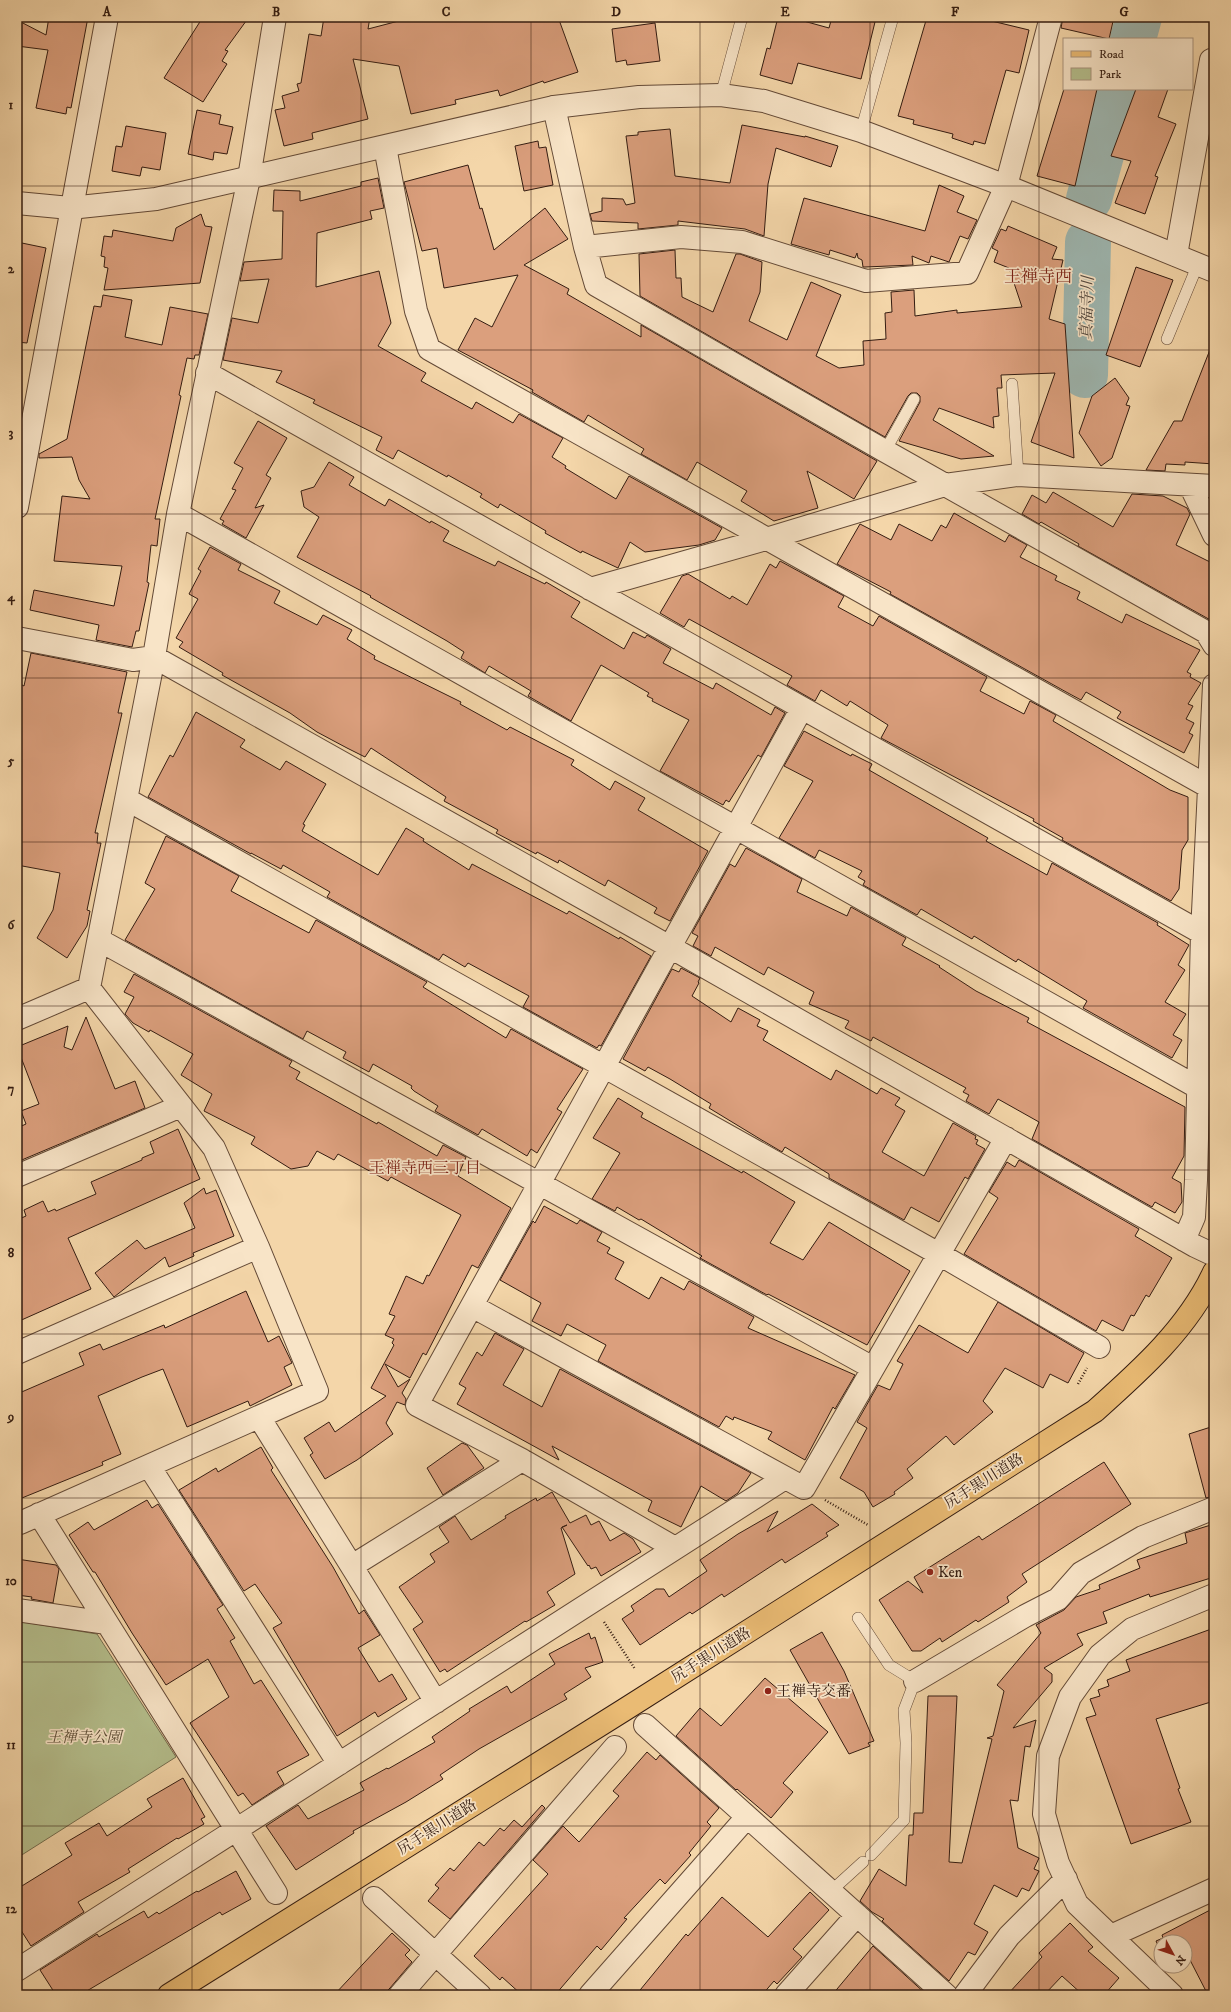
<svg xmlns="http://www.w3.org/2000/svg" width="1231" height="2012" font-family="'IM FELL DW Pica','Noto Serif JP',serif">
	<rect width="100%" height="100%" fill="#f4d6a9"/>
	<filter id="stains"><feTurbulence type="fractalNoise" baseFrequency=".005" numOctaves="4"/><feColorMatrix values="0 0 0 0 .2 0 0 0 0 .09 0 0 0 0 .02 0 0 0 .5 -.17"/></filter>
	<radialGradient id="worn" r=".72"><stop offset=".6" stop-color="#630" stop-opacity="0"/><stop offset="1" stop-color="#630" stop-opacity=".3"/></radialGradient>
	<path fill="#b5bf8d" stroke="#746e4f" d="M17 1621 97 1634 176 1757 17 1858Z"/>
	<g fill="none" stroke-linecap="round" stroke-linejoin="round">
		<path stroke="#9eb7b1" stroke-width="46" d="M1133 39 1139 17
			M1089 199 1119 89
			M1085 375 1088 242"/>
	</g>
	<path fill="#db9f7d" stroke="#341c11" d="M49 17H88L71 108 67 107 66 114 36 108 48 50 17 46V20L46 35Z
		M203 17H249L225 50 228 51 222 61 227 64 203 102 164 78Z
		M324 17H370L368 29 414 17H558L578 72 544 83 543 81 500 96 498 90 455 100 456 104 411 114 399 66 353 59 368 119 312 133 313 139 284 146 275 110 285 108 282 96 299 91 297 84 301 83 309 34 321 36Z
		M778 17H789L829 28 832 17H856L875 22 861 79 798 63 792 84 760 75 767 48 770 49Z
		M927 17H975L1029 30 1019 73 1006 70 985 144 974 141 973 145 952 138 953 134 913 124 914 120 898 116Z
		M1063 17H1114L1109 39 1061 28Z
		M655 23 660 61 627 65 626 60 616 62 612 29Z
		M1064 89H1097L1075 186 1037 176Z
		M1136 89H1168L1158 117 1176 124 1155 176 1158 177 1145 214 1115 203 1131 161 1111 156Z
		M197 110 221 115 219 124 233 127 227 154 214 152 213 160 188 154Z
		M742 125 805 137V136L838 146 831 167 776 148 768 184 764 236 745 229 678 221V225L638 229V223L592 221 590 214 602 211V198L623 199 626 205 635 203 626 136 638 135V132L670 129 675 176 730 183Z
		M126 126 166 133 160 170 142 167 140 176 112 171 116 146 122 147Z
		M538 141 539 148 546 147 553 185 524 191 515 146Z
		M468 165 480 209 482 208 494 250 545 208 568 239 524 265 569 289 567 294 641 337V325L877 461 854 499 807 471 818 508 774 521 741 501 747 491 697 462 687 480 641 454 644 449 588 415 584 422 532 392 533 390 458 350 475 318 492 327 518 275 444 288 437 248 422 251 404 182Z
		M378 178 384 208 370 211 372 219 317 233 316 287 379 271 391 323 378 346 426 373 421 381 472 409 476 402 513 423 519 414 563 438 552 457 566 466 565 468 616 499 629 476 722 528 715 540 699 545 645 552 630 542 618 568 582 551 581 553 545 533 546 531 500 504 498 508 480 497 482 494 448 475 447 477 398 450 393 459 376 450 382 437 313 403 315 400 276 382 282 371 223 360 232 318 258 323 269 279 240 281 244 262 282 259 283 211H273L274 190 300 191V201L361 186V182Z
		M939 185 964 196 957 212 977 220 968 239 960 236 949 262 931 256 929 263 912 256 913 265 865 267H863L862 260 858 258 857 253 855 258 830 250 829 255 791 244 804 198 925 231Z
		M201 214 205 226 212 227 200 283 104 290 108 268 104 267 105 257 101 256 104 236 112 237 113 230 173 241 176 228Z
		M1008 226 1057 247 1052 259 1063 260 1049 319 1065 324 1074 458 1031 442 1055 373 1001 375 1002 388H997L999 416 993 417 994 428 939 408 933 420 994 456 961 459 899 441 920 402V396L917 393H911L908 396 885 437 640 296 639 254 675 250 676 278H681L682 297 713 312 736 254H740L762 262 760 292 749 321 787 340 811 282 841 295 816 356 839 368 864 365 863 341 886 339 885 313 892 312 891 292 914 290 915 316 957 310V313L1022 307 1009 268 994 262 998 251 992 248 1001 229 1006 231Z
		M17 242 46 248 27 343 17 342Z
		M1136 267 1173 280 1140 367 1106 355Z
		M103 295 132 300 125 337 162 345 170 307 208 314 199 355H195L194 359 187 358 179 395 181 396 155 519H160L157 546 151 545 147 582 149 583 139 631H136L132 647 96 640 99 625 30 610 34 590 114 606 122 566 54 561 62 496 90 499 79 480 72 457 39 458V454L67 439 94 306 101 307Z
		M1213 342 1214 343V464L1185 462V465L1166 464 1165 471 1146 470 1174 421H1182Z
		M1115 378 1129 398 1126 405 1130 406 1112 458 1101 466 1079 433 1092 396Z
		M258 421 287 438 266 475 271 478 255 508 264 505 246 538 222 524 224 521 220 519 236 490 232 489 243 468 234 463Z
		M329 462 354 477 349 485 385 506 389 499 430 523 431 521 449 531 443 541 495 566 498 561 545 584 546 582 580 602 571 617 624 649 633 632 645 638 647 635 671 649 663 663 713 689 716 683 771 715 775 707 785 713 761 757 758 755 729 802 726 800 723 805 660 771 689 720 652 701 653 699 647 696 649 693 601 665 571 721 528 696 531 691 489 666 485 673 461 658 464 652 447 641 370 597 371 596 297 557 319 517 304 507 301 491 314 487Z
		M1053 492 1113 527 1132 494 1163 496 1187 508 1190 514 1176 545 1214 564V622L1078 546 1079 544 1041 522 1039 524 1022 514 1032 495 1046 503Z
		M954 513 1005 542 1009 535 1027 545 1020 557 1057 576 1055 580 1080 592 1077 599 1122 623 1126 614 1200 650 1187 672 1191 674 1190 677 1201 683 1188 704 1193 706 1186 719 1194 723 1189 733 1193 735 1184 753 1117 718 1121 712 1086 692 1081 700 1068 693 890 594 891 592 837 564 860 524 891 540 899 524 932 541 941 525 946 528Z
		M210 547 241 564 238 570 280 591 274 603 317 625 323 615 352 630 347 639 375 656 374 659 461 702 460 704 507 730 510 727 574 760 571 765 610 790 615 781 645 798 638 810 708 851 670 921 654 913 657 908 608 880 605 886 559 860 558 863 537 852 536 854 496 833 498 830 444 801 446 797 371 748 365 757 347 748 317 732 290 713 222 675 223 673 179 647 183 642 176 638 198 599 189 594 201 571 198 569Z
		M780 561 844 596 838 607 873 626 879 616 987 677 980 691 1024 714 1030 701 1056 715 1053 721 1170 790 1188 797V840L1182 850 1179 889 1171 901 1062 840 1063 838 1033 821 1034 819 881 738 888 725 850 701 847 706 821 690 815 701 787 685 792 676 689 619 684 627 660 613 682 576 688 574 730 599 732 596 747 605 770 564 776 568Z
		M31 653 127 672 118 713H122L95 833H98L97 843H101L87 910 90 911 87 926 67 958 37 938 53 910 60 873 17 865V697L20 684 24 686Z
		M196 712 245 740 240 747 280 770 286 761 326 784 303 824 305 825 302 831 371 871 378 875 406 828 424 839 423 841 469 870 472 864 567 914 569 911 619 939 620 937 651 956 601 1046 599 1045 597 1048 523 1007 529 996 468 963 465 967 443 954 439 960 327 897 330 892 283 865 281 869 251 853V854L148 797 170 755 173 757Z
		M804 731 851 756 852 754 872 764 869 770 988 838 986 841 1047 875 1052 863 1158 923 1157 925 1189 945 1178 965 1185 970 1165 1002 1186 1014 1173 1035 1182 1040 1172 1058 1083 1008 1087 1001 1018 959 1016 962 974 936 972 939 921 909 917 915 863 885 865 881 858 877 862 871 819 850 815 858 779 838 813 781 784 766Z
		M166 836 239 876 231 891 309 933 316 920 427 982 423 987 506 1038 511 1029 583 1069 557 1109 562 1112 537 1153 531 1149 527 1156 482 1129 478 1135 435 1111 438 1106 414 1091 411 1088 412 1086 373 1064 369 1072 343 1058 346 1052 307 1031 303 1039 125 940 155 889 145 883Z
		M746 848 802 879 797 892 847 916 851 907 906 938 902 945 940 966 939 967 976 991 1029 1018 1027 1022 1185 1107 1184 1156 1172 1178 1181 1183 1182 1202 1175 1213 1155 1202 1152 1207 1032 1139 1039 1122 998 1099 989 1114 966 1101 969 1095 963 1092 966 1088 873 1037 871 1041 845 1028 849 1021 809 1004 814 992 768 967 764 975 715 947 711 956 693 946 698 936 692 933 730 864 735 867Z
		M681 968 700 978 698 982 699 983 692 996 731 1022 738 1008 760 1020 757 1026 768 1031 763 1040 831 1080 836 1070 877 1094 881 1088 900 1098 895 1105 905 1111 882 1152 924 1176 953 1123 976 1136 975 1139 978 1140 976 1144 985 1149 968 1179 965 1177 939 1222 911 1207 904 1220 829 1178V1174L785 1147 782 1152 760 1139 709 1108 711 1104 670 1079 648 1067 645 1071 623 1059 672 969 679 972Z
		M134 974 292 1061 289 1066 300 1072 296 1079 377 1124 378 1122 437 1156 443 1145 466 1157 458 1176 511 1208 478 1268 472 1265 426 1355 423 1353 410 1378 385 1364 398 1387 410 1379 402 1393 406 1399 405 1405 397 1402 386 1423 393 1434 357 1460 325 1479 310 1455 313 1453 304 1438 329 1422 335 1432 386 1396 371 1388 394 1345 392 1343 394 1339 385 1335 395 1316 389 1314 406 1276 423 1284 427 1275 429 1276 461 1215 391 1177 388 1181 338 1154 334 1160 317 1151 308 1166 291 1169 251 1144 255 1137 204 1111 212 1094 181 1075 193 1054 150 1030 149 1032 133 1023 125 1014 134 997 124 992Z
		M86 1017 115 1089 135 1081 145 1108 17 1162V1128L26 1124 21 1111 39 1104 17 1047 68 1026 64 1047 72 1050Z
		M618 1098 643 1113 641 1117 742 1173 743 1171 795 1202 770 1243 803 1260 829 1222 910 1271 867 1345 768 1294 767 1295 700 1258 702 1256 641 1219 639 1220 617 1207 615 1211 592 1199 620 1153 593 1138Z
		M1210 1111 1214 1113V1139H1210Z
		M178 1129 200 1179 68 1238 91 1289 17 1322V1220L26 1216 24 1210 43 1201 48 1212 55 1209 56 1211 96 1194 91 1182 142 1160V1158L154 1153 150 1142Z
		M1019 1160 1139 1229 1135 1236 1172 1258 1149 1297 1146 1295 1134 1316 1131 1315 1123 1331 1102 1320 1096 1331 964 1254 998 1198 989 1192 1007 1162 1015 1167Z
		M204 1188 206 1194 216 1190 234 1236 193 1253 194 1256 169 1267 165 1257 114 1297 95 1273 137 1240 145 1249 195 1228 184 1203Z
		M544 1206 577 1224 580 1220 602 1232 597 1241 610 1248 607 1253 624 1262 615 1279 649 1299 661 1277 684 1290 689 1281 754 1317 748 1328 855 1375 835 1409 833 1407 805 1460 768 1439 772 1432 734 1417 733 1420 726 1416 719 1427 598 1361 606 1345 567 1324 561 1336 532 1321 541 1303 500 1280 533 1221 535 1223Z
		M246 1291 268 1342 279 1336 292 1363 284 1367 292 1385 250 1406 248 1401 187 1427 163 1369 142 1377 98 1396 121 1454 102 1462 103 1465 17 1500V1394L84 1365 79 1353 100 1344 103 1350 164 1325 165 1328Z
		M998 1302 1084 1353 1068 1383 1050 1374 1043 1388 1005 1368 983 1401 993 1412 954 1445 946 1436 907 1469 913 1478 894 1492 895 1494 873 1507 864 1492 840 1478 867 1428 857 1422 878 1385 890 1390 903 1364 897 1361 919 1325 968 1353Z
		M495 1333 524 1349 503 1385 542 1407 560 1369 751 1473 738 1493 726 1501 701 1486 681 1527 648 1511 652 1501 552 1446 559 1460 457 1404 466 1388 459 1384 477 1352 482 1356Z
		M1214 1426V1496L1206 1498 1189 1434Z
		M462 1443 467 1445 484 1468 443 1495 427 1468Z
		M261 1447 273 1468 271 1470 333 1567 359 1614 364 1610 380 1635 358 1648 379 1682 392 1674 407 1699 378 1717 375 1712 337 1736 273 1628 282 1623 255 1584 244 1591 179 1490 216 1468 218 1472Z
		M1104 1462 1131 1504 1022 1574 1027 1582 1007 1597 1009 1602 978 1622 976 1620 942 1642 940 1638 921 1651H912L879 1600 908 1581 923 1593 914 1577 979 1536 982 1540Z
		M552 1492 570 1523 586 1515 591 1525 599 1521 610 1541 624 1533 633 1539 641 1552 601 1576 596 1567 591 1569 589 1565 588 1566 562 1527 567 1525 561 1528 575 1574 547 1592 555 1605 526 1622 525 1621 447 1672 445 1669 440 1672 413 1629 423 1622 399 1587 435 1562 430 1554 449 1542 439 1527 455 1516 471 1540 506 1518 505 1516 536 1498 537 1501Z
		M147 1500 152 1508 158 1504 223 1605 217 1609 235 1638 230 1641 254 1684 261 1680 309 1755 277 1772 284 1784 252 1805 243 1793 238 1796 190 1723 229 1697 208 1659 166 1685 132 1633 95 1572H93L69 1535 88 1522 94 1530Z
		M812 1504 839 1525 826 1533 828 1536 785 1563 782 1559 724 1597 722 1594 692 1614 690 1612 640 1645 622 1619 634 1611 631 1606 656 1589H664L669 1597 707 1571 700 1560 738 1534 778 1511 767 1532Z
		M1214 1524V1577L1150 1597 1149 1594 1103 1612 1107 1623 1077 1634 1083 1645 1044 1668 1052 1674V1682L1013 1728 1036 1720 1030 1747 1025 1746 1018 1801 1010 1800 1018 1848 1039 1858 1034 1869 1039 1871 1029 1891 1022 1888 1017 1897 994 1885 974 1924 988 1932 975 1955 968 1952 949 1981 882 1921 884 1919 872 1912 860 1901 879 1869 906 1886 909 1835H913L914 1813H923L928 1696H957L949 1862 962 1863 992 1739 987 1738 993 1736 1004 1691 997 1685 1041 1633 1036 1625 1064 1610 1076 1597 1100 1589 1099 1585 1140 1568 1137 1560 1187 1543 1185 1533Z
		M17 1559 56 1565 59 1569 53 1603 31 1599 32 1597 17 1595Z
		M1214 1628V1701L1156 1719 1180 1788 1178 1789 1191 1822 1131 1844 1086 1718 1096 1715 1090 1699 1100 1696 1098 1690 1109 1686 1107 1680 1130 1671 1126 1660Z
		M822 1632 844 1671 874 1741 868 1743 870 1746 849 1754 790 1650Z
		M589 1633 591 1639 595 1637 603 1662 585 1668 591 1677 564 1694 567 1699 479 1749 440 1775 443 1779 406 1802 353 1831 354 1833 296 1870 266 1826 298 1805 308 1819 364 1790 360 1783 387 1768 388 1769 435 1742 432 1737 470 1711 469 1709 507 1686 511 1693 555 1664 549 1654Z
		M765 1678 828 1732 783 1783 793 1792 771 1818 737 1789 736 1790 676 1736 700 1708 721 1726Z
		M647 1752 656 1760 660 1755 719 1808 707 1822 711 1826 689 1853 691 1855 665 1884 660 1879 624 1918 627 1919 601 1950 597 1946 555 1995H522L502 1977 500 1980 474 1956 548 1874 533 1860 563 1826 579 1842 619 1796 613 1791Z
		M183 1778 205 1817 201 1819 204 1824 178 1839 177 1838 128 1869 130 1872 78 1902 84 1912 31 1946 17 1924V1889L72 1855 65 1843 99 1823 107 1836 152 1807 147 1799Z
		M542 1805 545 1808 450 1919 428 1901 439 1888 435 1885 450 1868 454 1871 479 1842 484 1846 500 1828 504 1831 514 1820 522 1827Z
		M236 1871 251 1899 222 1915 220 1912 80 1995H56L40 1970 97 1934 99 1937 144 1911 148 1918 157 1912 159 1914 197 1891 198 1892Z
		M810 1892 829 1910 793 1949 802 1957 777 1984 774 1981 762 1995H636L686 1934 688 1936 722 1897 768 1937Z
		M1214 1908V1995H1208L1190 1960 1185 1962V1942H1161V1952L1156 1941 1163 1938 1162 1935Z
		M1070 1923 1093 1947 1088 1951 1119 1978 1104 1995H1083L1062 1976 1044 1995H1007L1042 1957 1039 1953Z
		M392 1933 410 1950 405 1955 412 1962 390 1988 383 1995H334Z
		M873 1946 927 1995H832Z"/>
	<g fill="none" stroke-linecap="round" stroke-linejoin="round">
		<defs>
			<path id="service" d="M721 95 742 17
				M861 131 893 17
				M1167 339 1198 264
				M1012 384 1018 475
				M885 451 914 399
				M858 1618 889 1665 915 1681 904 1710 906 1743 904 1820 871 1855
				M830 1892 863 1862"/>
			<path id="minor" d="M1051 17 1006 186 967 273 866 281 742 242 681 237 585 247 596 285 885 451 1206 632 1214 645
				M554 107 585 247
				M385 147 416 311 429 349 1209 787
				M1176 255 1211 60
				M207 373 1202 933
				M1190 485 1214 535
				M17 507 107 17
				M178 514 1197 1087
				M590 589 766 539 945 485 1018 475 1214 486
				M17 638 133 660 154 657 670 947 1195 1246 1214 1255
				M126 799 939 1254 1099 1347
				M99 940 873 1368
				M17 1019 89 988
				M17 1176 181 1106
				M1184 1240 1194 1217 1196 1180 1202 933 1214 685
				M472 1306 804 1488 1006 1138
				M17 1353 258 1247
				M259 1417 436 1702
				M149 1466 339 1764
				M39 1514 276 1893
				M17 1522 20 1523 317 1391 258 1247 214 1148 89 988 154 657 178 514 249 178 275 17
				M675 1548 522 1460 417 1405 802 708
				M352 1566 522 1460
				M17 1610 107 1623
				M915 1681 1025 1616 1058 1599 1081 1573 1143 1537 1214 1508
				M645 1725 946 1995
				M374 1898 480 1995
				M1111 1936 1214 1889
				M17 1970 785 1478
				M400 1995 615 1747
				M590 1995 747 1817
				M786 1995 857 1915
				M965 1995 1009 1936 1066 1879
				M1172 1995 1077 1904 1058 1863 1044 1814 1048 1756 1070 1697 1100 1655 1132 1629 1214 1595"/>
			<path id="tertiary" d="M17 203 70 208 156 199 554 107 639 97 721 95 764 101 861 131 1006 186 1214 271"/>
			<path id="primary" d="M169 1995 624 1710 1095 1411C1141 1370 1188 1328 1214 1272"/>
		</defs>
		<use href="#service" stroke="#644a37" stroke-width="12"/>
		<use href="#minor" stroke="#644a37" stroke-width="24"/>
		<use href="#tertiary" stroke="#644a37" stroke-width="24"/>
		<use href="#primary" stroke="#341c11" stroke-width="24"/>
		<path stroke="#341c11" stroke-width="2.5" stroke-dasharray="1 2" stroke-linecap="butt" d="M1078 1384 1087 1368
			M825 1500 868 1525
			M604 1622 635 1669"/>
		<use href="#service" stroke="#f8e4c7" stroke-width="11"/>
		<use href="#minor" stroke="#f8e4c7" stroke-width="22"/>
		<use href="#tertiary" stroke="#f8e4c7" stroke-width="22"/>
		<use href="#primary" stroke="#eabb74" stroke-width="22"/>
	</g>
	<path fill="none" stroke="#341c11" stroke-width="1" stroke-opacity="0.55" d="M192 17V1995M361 17V1995M531 17V1995M700 17V1995M870 17V1995M1039 17V1995M17 186H1214M17 350H1214M17 514H1214M17 678H1214M17 842H1214M17 1006H1214M17 1170H1214M17 1334H1214M17 1498H1214M17 1662H1214M17 1826H1214"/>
	<g fill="#8f2418" stroke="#f8e4c7" stroke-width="1.5">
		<circle cx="930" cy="1572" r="4"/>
		<circle cx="768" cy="1691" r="4"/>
	</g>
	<g text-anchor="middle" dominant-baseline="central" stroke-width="3.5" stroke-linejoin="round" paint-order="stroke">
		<g font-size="15" fill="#341c11" stroke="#f8e4c7">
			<text transform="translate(984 1481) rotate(-32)">尻手黒川道路</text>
			<text transform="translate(711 1655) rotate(-32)">尻手黒川道路</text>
			<text transform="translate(437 1827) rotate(-32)">尻手黒川道路</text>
		</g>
		<g font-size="15" fill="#341c11" stroke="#f8e4c7" text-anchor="start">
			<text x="938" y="1572">Ken</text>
			<text x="776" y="1691">王禅寺交番</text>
		</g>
		<g font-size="15" font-style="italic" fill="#5b4d36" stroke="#f8e4c7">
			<text x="84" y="1737">王禅寺公園</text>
		</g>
		<g font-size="16" font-style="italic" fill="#544a41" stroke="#f8e4c7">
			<text transform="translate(1087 308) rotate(-88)">真福寺川</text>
		</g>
		<g font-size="16" fill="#7a1f14" stroke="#f8e4c7">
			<text x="425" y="1168">王禅寺西三丁目</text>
		</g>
		<g font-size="17" fill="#7a1f14" stroke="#f8e4c7">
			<text x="1038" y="277">王禅寺西</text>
		</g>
	</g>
	<rect width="1231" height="2012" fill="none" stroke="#f4d6a9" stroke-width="44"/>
	<rect x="1063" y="38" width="130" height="52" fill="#f8e4c7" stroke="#aa947e"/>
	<rect x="1071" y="51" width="20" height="6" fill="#eabb74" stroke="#aa947e"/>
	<text x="1099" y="58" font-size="12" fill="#341c11">Road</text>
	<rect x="1071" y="68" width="20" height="12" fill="#b5bf8d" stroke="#aa947e"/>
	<text x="1099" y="78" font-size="12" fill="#341c11">Park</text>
	<g transform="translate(1173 1954) rotate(130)"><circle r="19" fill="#f8e4c7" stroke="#aa947e"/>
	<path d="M0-3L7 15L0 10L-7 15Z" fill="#8f2418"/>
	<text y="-6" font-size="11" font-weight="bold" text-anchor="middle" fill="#341c11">N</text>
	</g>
	<rect x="22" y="22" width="1187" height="1968" fill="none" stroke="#341c11" stroke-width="1.5"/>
	<g font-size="13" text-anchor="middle" font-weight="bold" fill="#341c11">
		<text x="107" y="16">A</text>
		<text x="276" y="16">B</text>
		<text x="446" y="16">C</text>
		<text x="616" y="16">D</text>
		<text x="785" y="16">E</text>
		<text x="955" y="16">F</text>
		<text x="1124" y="16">G</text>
		<text x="11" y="109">1</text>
		<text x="11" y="273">2</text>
		<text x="11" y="437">3</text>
		<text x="11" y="601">4</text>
		<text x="11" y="765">5</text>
		<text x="11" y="929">6</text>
		<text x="11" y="1093">7</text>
		<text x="11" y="1257">8</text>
		<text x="11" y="1421">9</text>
		<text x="11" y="1585">10</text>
		<text x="11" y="1749">11</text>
		<text x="11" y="1913">12</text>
	</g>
	<rect width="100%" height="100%" filter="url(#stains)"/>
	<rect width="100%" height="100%" fill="url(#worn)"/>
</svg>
